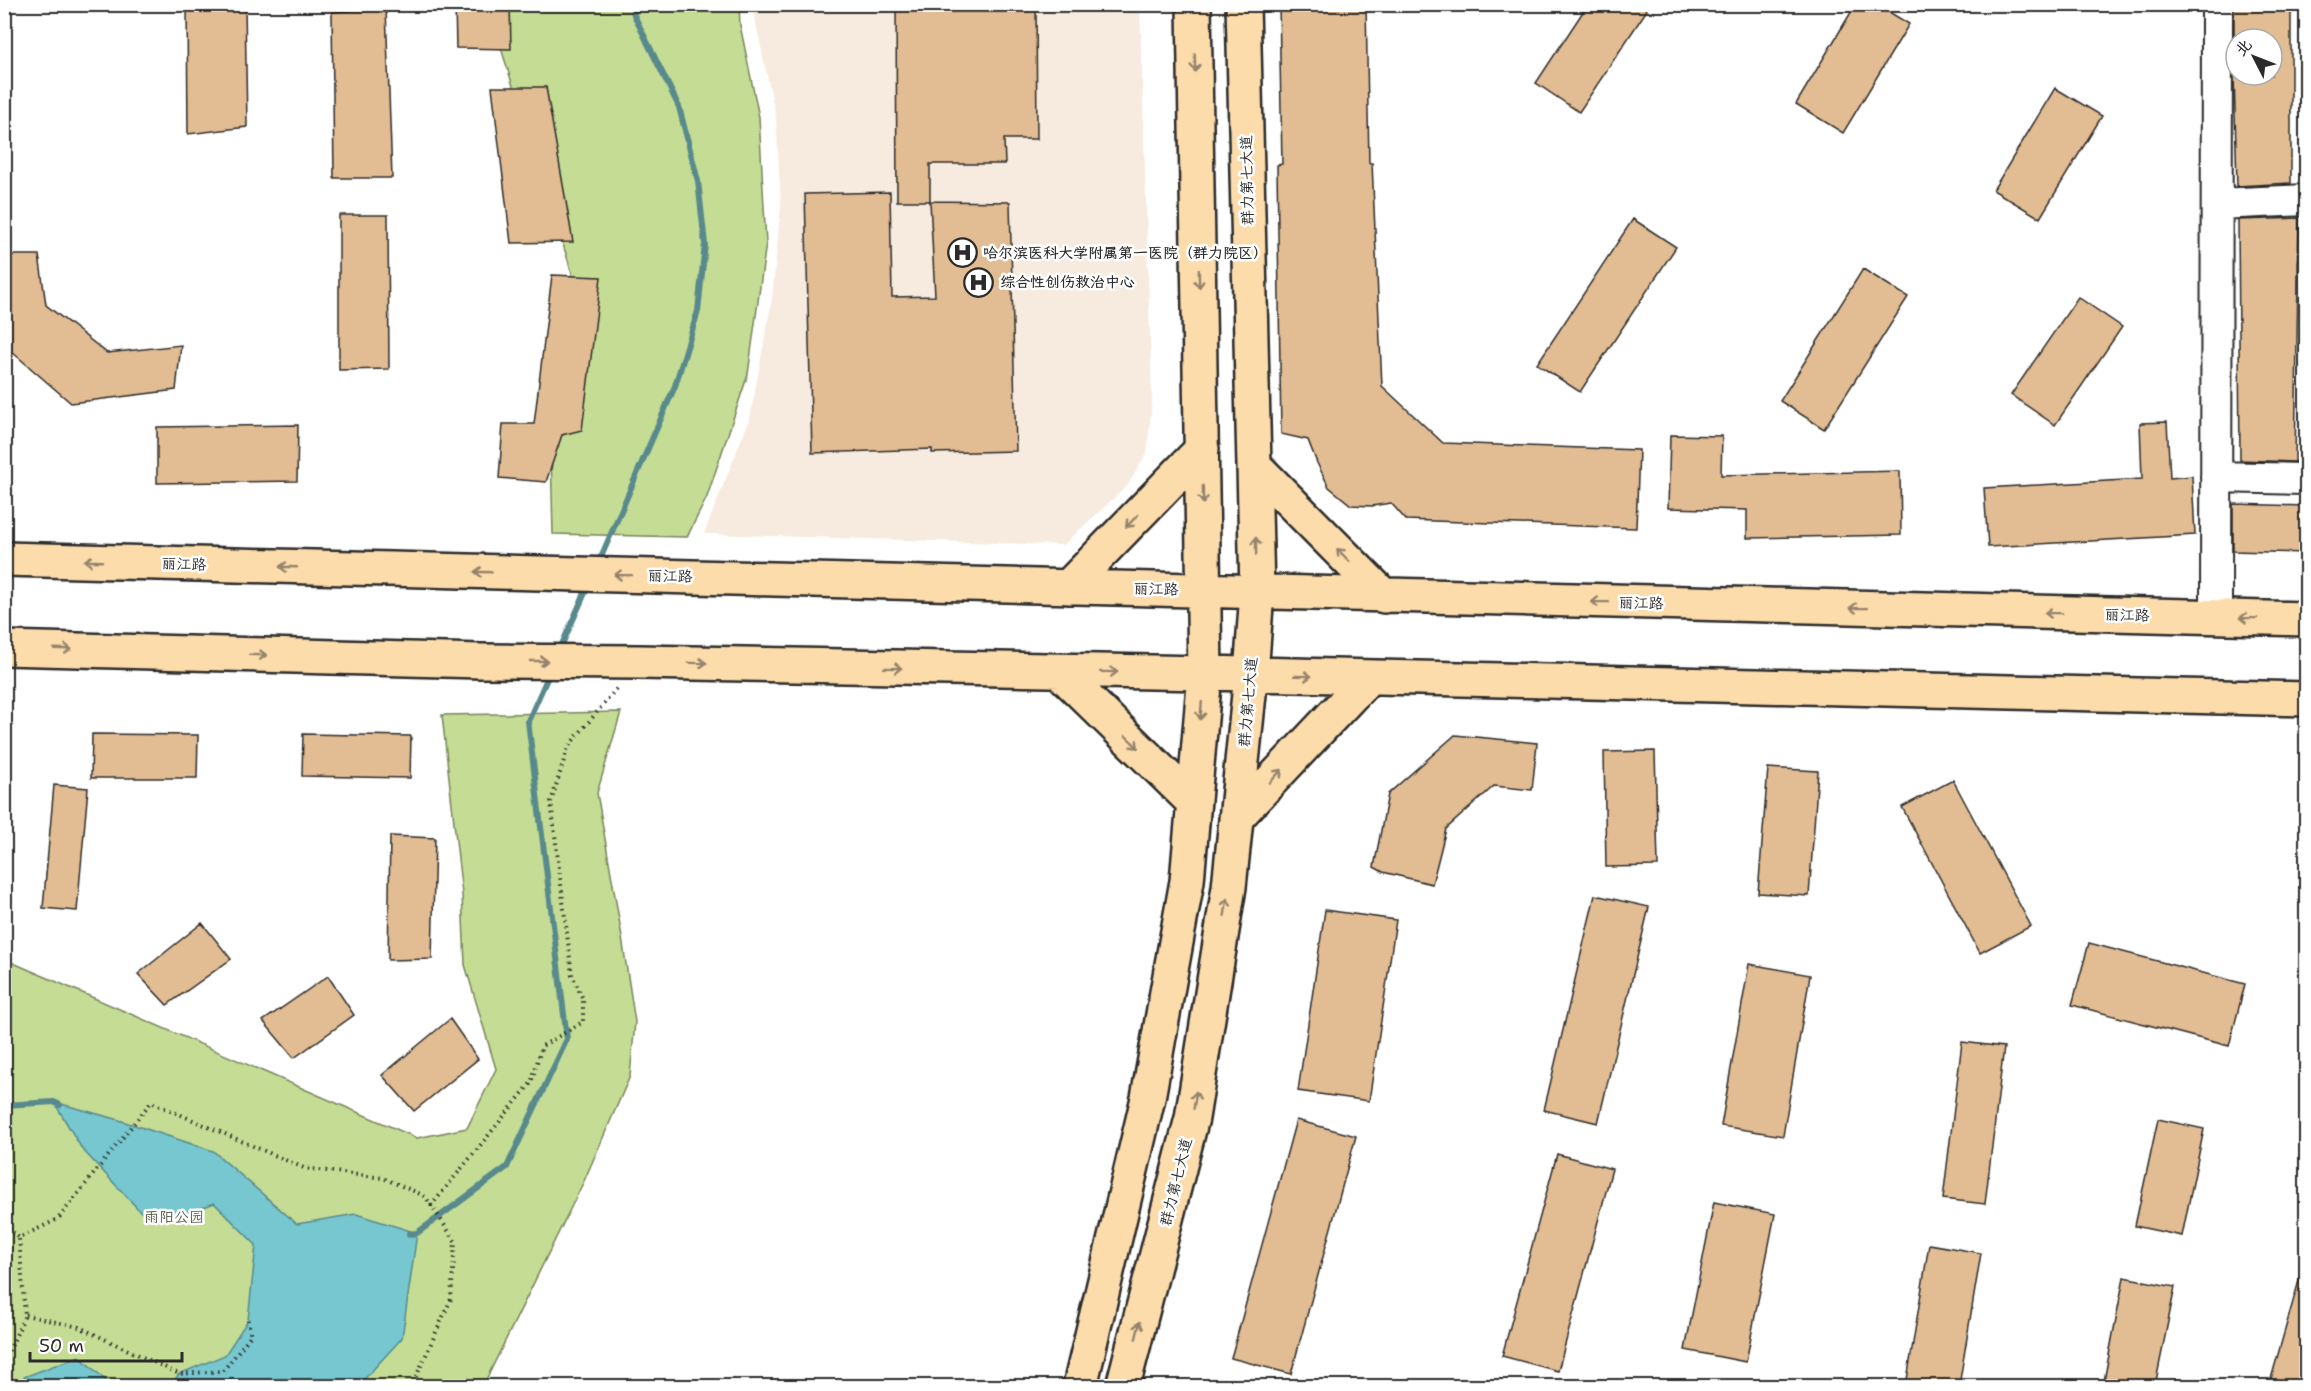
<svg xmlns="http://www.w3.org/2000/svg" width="2311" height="1391" font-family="'Shantell Sans','LXGW WenKai TC',sans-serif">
	<rect width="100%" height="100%" fill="#fff"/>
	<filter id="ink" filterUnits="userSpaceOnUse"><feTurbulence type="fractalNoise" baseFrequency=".0167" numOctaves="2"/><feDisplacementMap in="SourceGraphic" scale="12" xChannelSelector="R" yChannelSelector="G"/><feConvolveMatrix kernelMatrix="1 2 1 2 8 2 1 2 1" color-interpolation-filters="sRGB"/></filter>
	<g filter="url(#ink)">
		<path fill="#f6ebde" d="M752 5H1140L1152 401 1147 453 1128 485 1063 545 704 534 750 418 772 299 781 206 776 117Z"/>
		<path fill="#c4dc93" stroke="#78845f" stroke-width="1.5" d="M500 5H739L740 25 759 117 766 243 748 374 707 497 687 537 553 534 551 452 572 273 500 45Z
			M621 712 597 793 620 925 635 1022 630 1076 584 1181 483 1386H5L4 959 417 1138 467 1128 496 1069 465 965 462 894 442 715Z"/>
		<path fill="#76c7cf" stroke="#58898d" stroke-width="1.5" d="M54 1102 116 1119 213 1151 297 1224 356 1214 417 1233 402 1338 358 1386H170L179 1374 225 1355 248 1320 256 1245 214 1203 177 1218 141 1212 82 1149Z
			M79 1356 112 1386H23L24 1377Z"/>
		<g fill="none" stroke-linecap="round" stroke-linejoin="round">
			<path stroke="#58898d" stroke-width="6" d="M598 564 675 386 698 311 705 244 698 181 679 107 634 15 633 4
				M559 651 589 584
				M4 1105 54 1102 60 1105
				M409 1234 417 1233 507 1167 567 1039 528 721 550 672"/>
		</g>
		<path fill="#e2bc92" stroke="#2b2b2b" stroke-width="1.5" d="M187 4H245L247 127 188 134Z
			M455 4H510L511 49 456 48Z
			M896 4H1036L1037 139H1004L1005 164H930V201H897Z
			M1279 4H1366L1369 163H1372L1382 386 1443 443 1639 450 1636 528 1406 520 1391 503 1372 506 1351 505 1329 487 1317 463 1308 440 1281 434 1277 165 1282 164Z
			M1588 4H1638L1647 10 1579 112 1536 83Z
			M1856 4H1876L1909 24 1843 133 1796 104Z
			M2234 4H2291V183L2237 186 2234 75H2272V39H2234Z
			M386 8 392 178H334L332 12Z
			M492 87H546L573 242 511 243Z
			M2055 88 2102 116 2040 218 1993 190Z
			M890 192 892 297 935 296 930 201 1010 202 1016 451 932 453V449L812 453 805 194Z
			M339 215H388L389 369 339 370Z
			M2299 218 2295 462 2240 460 2238 220Z
			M1633 219 1676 247 1580 392 1537 364Z
			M4 255H39L46 305 107 353 181 345 176 390 71 403 4 345Z
			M1863 269 1908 297 1824 429 1780 401Z
			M552 275 601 277 582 430 562 435 546 482 499 478 503 424H534Z
			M2078 297 2122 327 2055 425 2011 395Z
			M2167 422 2170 478 2192 476 2195 535 1988 547 1984 488 2142 479 2140 423Z
			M298 425 297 481 157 483V427Z
			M1670 435 1722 436 1721 475 1900 471 1901 535 1747 538V510L1668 508Z
			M2233 504 2307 506V553L2233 551Z
			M92 734 198 735 197 778H91Z
			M303 734 411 736 410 778 302 776Z
			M1455 735 1537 743 1532 790 1494 786 1446 829 1432 884 1383 872 1374 867 1388 794Z
			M1655 751 1658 866 1606 867 1604 752Z
			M1768 768 1818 771 1809 896 1758 893Z
			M1953 780 2031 926 1980 953 1902 807Z
			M54 785 88 788 77 911 43 908Z
			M390 836 435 838 432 959 388 960Z
			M1595 895 1649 907 1598 1123 1544 1110Z
			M1325 910 1396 920 1369 1101 1298 1091Z
			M202 923 231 959 167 1005 138 974Z
			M2089 943 2245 984 2229 1046 2072 1005Z
			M1749 964 1810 975 1783 1136 1721 1126Z
			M328 976 354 1015 294 1058 263 1021Z
			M450 1019 478 1059 414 1111 382 1075Z
			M1962 1042 2004 1047 1985 1204 1943 1199Z
			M2158 1119 2204 1129 2182 1236 2135 1226Z
			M1296 1120 1356 1136 1291 1374 1231 1358Z
			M1557 1154 1612 1169 1558 1371 1502 1356Z
			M1714 1202 1775 1214 1746 1362 1685 1350Z
			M1929 1244 1981 1253 1959 1386H1906Z
			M2302 1270 2307 1271V1386H2269Z
			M2124 1277 2175 1287 2155 1386H2103Z"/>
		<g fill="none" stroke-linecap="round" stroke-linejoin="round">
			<defs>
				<path id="minor" d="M2217 204 2306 200
					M2216 477 2306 479
					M2216 617 2217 4"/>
				<path id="major" d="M1254 465 1384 596
					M4 559 2306 619
					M1068 587 1202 449
					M4 648 481 661 639 662 1205 673 2306 699
					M1060 672 1193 802
					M1236 818 1368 678
					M1080 1386 1148 1098 1187 881 1205 673 1194 4
					M1123 1386 1192 1118 1229 887 1251 675 1257 592 1243 4"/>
			</defs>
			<use href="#minor" stroke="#2b2b2b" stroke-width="34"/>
			<use href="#major" stroke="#2b2b2b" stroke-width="38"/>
			<path stroke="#2b2b2b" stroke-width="4" stroke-dasharray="1.5 4.5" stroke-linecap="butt" d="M431 1206 531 1083 542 1046 583 1022V999L572 975 551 802 568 747 617 688
				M4 1224 19 1238
				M25 1315 79 1327 179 1374 223 1371 251 1335 248 1320
				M4 1362 25 1315 19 1238 58 1219 151 1102 304 1168 383 1178 425 1196 455 1241 451 1299 412 1386"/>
			<use href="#minor" stroke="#fff" stroke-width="30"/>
			<use href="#major" stroke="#fddcac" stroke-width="33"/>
		</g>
		<defs><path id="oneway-shaft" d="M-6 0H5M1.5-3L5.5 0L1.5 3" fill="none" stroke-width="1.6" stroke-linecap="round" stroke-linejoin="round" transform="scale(1.5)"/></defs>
		<g stroke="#94846c">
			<use href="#oneway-shaft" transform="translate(1195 63) rotate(89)"/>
			<use href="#oneway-shaft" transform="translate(1199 279) rotate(89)"/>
			<use href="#oneway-shaft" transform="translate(1203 495) rotate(89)"/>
			<use href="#oneway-shaft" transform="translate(1132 521) rotate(134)"/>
			<use href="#oneway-shaft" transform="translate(1256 546) rotate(-91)"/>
			<use href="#oneway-shaft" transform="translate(1343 555) rotate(-135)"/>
			<use href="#oneway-shaft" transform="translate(93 561) rotate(-178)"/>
			<use href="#oneway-shaft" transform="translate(288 567) rotate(-178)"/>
			<use href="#oneway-shaft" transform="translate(483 572) rotate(-178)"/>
			<use href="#oneway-shaft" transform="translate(623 575) rotate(-179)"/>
			<use href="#oneway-shaft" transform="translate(1600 602) rotate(-179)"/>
			<use href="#oneway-shaft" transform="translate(1858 608) rotate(-179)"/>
			<use href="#oneway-shaft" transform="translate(2053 613) rotate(-179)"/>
			<use href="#oneway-shaft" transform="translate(2248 618) rotate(-179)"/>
			<use href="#oneway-shaft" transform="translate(63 649) rotate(2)"/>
			<use href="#oneway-shaft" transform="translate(258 655) rotate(2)"/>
			<use href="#oneway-shaft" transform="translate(539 661)"/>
			<use href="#oneway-shaft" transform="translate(698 663) rotate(1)"/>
			<use href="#oneway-shaft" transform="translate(893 668) rotate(1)"/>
			<use href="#oneway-shaft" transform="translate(1109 672) rotate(1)"/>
			<use href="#oneway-shaft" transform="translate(1303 676) rotate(1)"/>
			<use href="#oneway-shaft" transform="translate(1201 711) rotate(95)"/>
			<use href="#oneway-shaft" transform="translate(1132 742) rotate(44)"/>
			<use href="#oneway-shaft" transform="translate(1276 776) rotate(-47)"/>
			<use href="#oneway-shaft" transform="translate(1226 907) rotate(-81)"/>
			<use href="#oneway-shaft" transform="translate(1195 1100) rotate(-81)"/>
			<use href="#oneway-shaft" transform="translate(1138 1330) rotate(-76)"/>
		</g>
	</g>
	<defs>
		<symbol id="hospital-ring" viewBox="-11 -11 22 22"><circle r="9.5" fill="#fff" stroke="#2b2b2b" stroke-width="1.5"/><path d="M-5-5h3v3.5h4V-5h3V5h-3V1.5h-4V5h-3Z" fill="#2b2b2b"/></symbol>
	</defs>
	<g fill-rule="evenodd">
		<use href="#hospital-ring" x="946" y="236" width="33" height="33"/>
		<use href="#hospital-ring" x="962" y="266" width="33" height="33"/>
	</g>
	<g text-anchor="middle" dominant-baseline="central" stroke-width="5" stroke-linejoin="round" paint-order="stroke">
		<g font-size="15" fill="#2b2b2b" stroke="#fff">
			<text transform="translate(1247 180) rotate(-91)">群力第七大道</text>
			<text transform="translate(184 564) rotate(2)">丽江路</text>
			<text transform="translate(670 576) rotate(1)">丽江路</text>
			<text transform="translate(1156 589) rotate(1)">丽江路</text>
			<text transform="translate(1641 603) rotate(1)">丽江路</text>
			<text transform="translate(2127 615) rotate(1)">丽江路</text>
			<text transform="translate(1248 702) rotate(-85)">群力第七大道</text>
			<text transform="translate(1176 1182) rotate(-76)">群力第七大道</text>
		</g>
		<g font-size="15" font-weight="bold" fill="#2b2b2b" stroke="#fff" text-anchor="start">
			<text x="983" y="253">哈尔滨医科大学附属第一医院（群力院区）</text>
			<text x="1000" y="282">综合性创伤救治中心</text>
		</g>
		<g font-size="15" fill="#59604a" stroke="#fff">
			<text x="174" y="1217">雨阳公园</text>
		</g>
	</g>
	<rect width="2311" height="1391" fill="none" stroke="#fff" stroke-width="24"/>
	<rect x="12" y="12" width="2287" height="1367" fill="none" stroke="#2b2b2b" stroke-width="2" filter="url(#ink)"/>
	<g transform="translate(2254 57) rotate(312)"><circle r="28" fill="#ffffff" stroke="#aaaaaa" stroke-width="1.5"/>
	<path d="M0-4.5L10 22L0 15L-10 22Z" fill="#2b2b2b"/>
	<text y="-9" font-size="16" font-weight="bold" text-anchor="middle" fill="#2b2b2b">北</text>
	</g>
	<path d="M30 1352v9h152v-9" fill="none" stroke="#2b2b2b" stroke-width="3"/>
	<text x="39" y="1352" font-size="18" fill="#2b2b2b" stroke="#ffffff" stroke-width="4.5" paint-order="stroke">50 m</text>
</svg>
